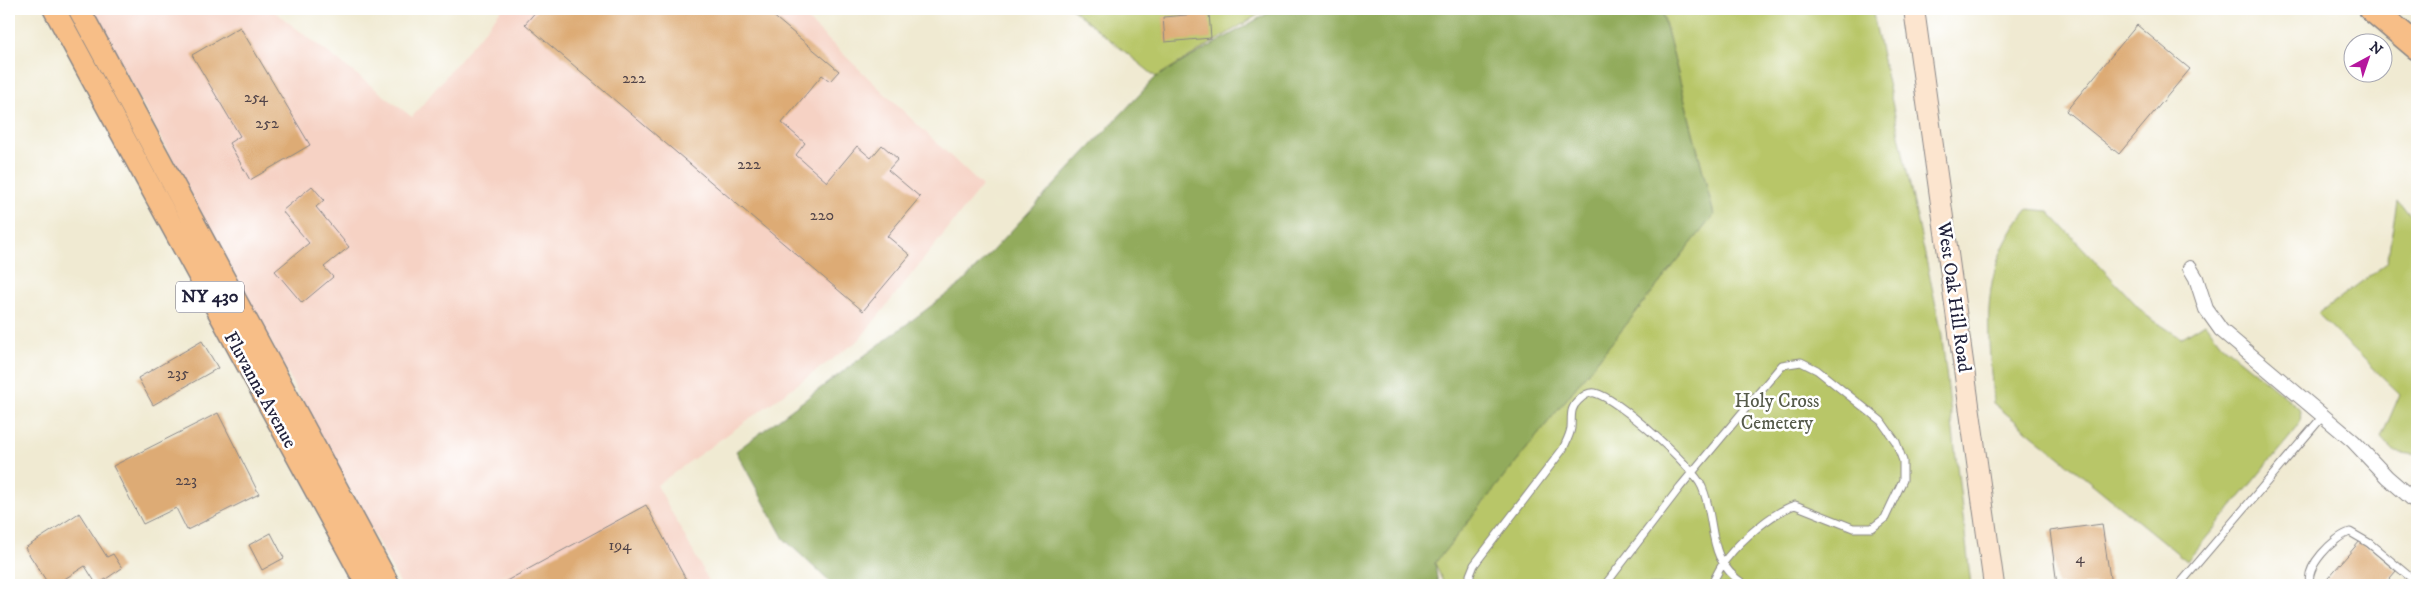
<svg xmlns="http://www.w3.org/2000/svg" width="2426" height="594" font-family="'IM FELL DW Pica',serif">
	<rect width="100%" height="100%" fill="#fff"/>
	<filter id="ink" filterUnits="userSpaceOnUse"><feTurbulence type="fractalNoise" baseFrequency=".02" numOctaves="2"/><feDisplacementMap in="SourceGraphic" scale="10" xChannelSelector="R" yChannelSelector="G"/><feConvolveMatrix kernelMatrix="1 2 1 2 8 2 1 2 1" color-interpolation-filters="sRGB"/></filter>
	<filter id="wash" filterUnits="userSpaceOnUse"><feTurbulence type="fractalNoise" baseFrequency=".0096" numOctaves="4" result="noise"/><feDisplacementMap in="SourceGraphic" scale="20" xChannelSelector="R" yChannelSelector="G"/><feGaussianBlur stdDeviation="1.12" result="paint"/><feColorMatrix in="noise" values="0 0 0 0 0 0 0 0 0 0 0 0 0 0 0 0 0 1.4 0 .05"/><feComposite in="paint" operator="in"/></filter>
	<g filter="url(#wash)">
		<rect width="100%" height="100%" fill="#f0ead2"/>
		<path fill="#f6d2c4" d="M91 9H271L412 117 502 9H796L982 186 859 340 657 485 711 585H487L559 542 485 585H401Z"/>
		<path fill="#b8c668" stroke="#6d7452" d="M1072 9H1268L1156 77Z
			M1669 9H1872L1941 329 1971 585H1444L1435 563 1714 215 1662 10Z
			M2397 202 2417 219V455L2394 452 2381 438 2400 394 2318 314 2387 263Z
			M2028 209 2048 211 2147 316 2181 338 2205 323 2221 344 2298 407C2302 415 2301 419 2298 427L2187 561 1993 403C1989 329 1976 270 2028 209Z"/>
		<path fill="#92ab5c" stroke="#5a664c" d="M1275 9H1669L1662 11 1714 215 1435 563 1438 585H833L784 539 736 451 962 283 1156 77Z"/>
		<g id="blocks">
			<path fill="#ddab74" d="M538 9H765L839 71 830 81 822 75 782 123 805 143 796 155 827 182 857 146 871 158 882 145 898 159 888 170 920 197 887 236 910 255 863 311 525 24Z
				M1209 13 1211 38 1165 42 1163 17Z
				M2137 25 2190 69 2119 154 2066 111Z
				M240 27 310 145 250 180 229 143 240 136 192 55Z
				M312 186 324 200 316 207 349 247 324 267 333 277 302 303 275 271 309 243 282 211Z
				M202 341 218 368 153 405 138 378Z
				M218 413 259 494 187 530 176 508 143 524 113 466Z
				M646 505 689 585H499Z
				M79 513 107 557 113 554 122 568 97 585 85 566 55 585H49L25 548Z
				M2102 524 2111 585H2057L2050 531Z
				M271 533 284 558 262 570 249 545Z
				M2360 541 2396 571 2384 585H2322Z"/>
		</g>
	</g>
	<g filter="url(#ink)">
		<use href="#blocks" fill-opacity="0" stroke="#898686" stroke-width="1"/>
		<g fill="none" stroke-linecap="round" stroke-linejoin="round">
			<defs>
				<path id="lane" d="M1470 585V575L1474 565 1563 449C1566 442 1570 435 1571 428 1572 416 1569 409 1579 400 1583 396 1589 392 1595 393 1617 398 1693 466 1702 487 1718 524 1704 558 1745 585
					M1605 585 1680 487 1782 365 1801 362 1817 370 1881 421 1896 442 1903 461V480L1892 503 1885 518 1872 528H1853L1795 505C1773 512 1741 540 1727 558 1720 566 1716 577 1711 585
					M2179 585 2323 416
					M2311 585C2302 569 2335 536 2350 532L2369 543 2416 582"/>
				<path id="street" d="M2190 268 2196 278 2206 309 2221 330 2353 441 2387 477 2417 503"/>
				<path id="secondary" d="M1914 9 1994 585"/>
				<path id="primary" d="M54 9 367 585
					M79 9 389 585"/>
				<path id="highway" d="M2372 9 2417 47"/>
			</defs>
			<use href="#lane" stroke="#898686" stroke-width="9"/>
			<use href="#street" stroke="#898686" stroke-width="16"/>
			<use href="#secondary" stroke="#898686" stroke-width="22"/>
			<use href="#primary" stroke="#898686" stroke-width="24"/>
			<use href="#highway" stroke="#898686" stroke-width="28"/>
			<use href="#lane" stroke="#fff" stroke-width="7"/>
			<use href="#street" stroke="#fff" stroke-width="14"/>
			<use href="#secondary" stroke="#fce5cf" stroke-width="20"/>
			<use href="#primary" stroke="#f7be87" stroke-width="21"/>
			<use href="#highway" stroke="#f7be87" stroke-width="25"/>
		</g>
	</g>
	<g text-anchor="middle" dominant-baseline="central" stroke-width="5" stroke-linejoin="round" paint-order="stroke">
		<g font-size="16" fill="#514449">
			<text x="634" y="78">222</text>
			<text x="256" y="97">254</text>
			<text x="267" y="123">252</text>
			<text x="749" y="164">222</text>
			<text x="822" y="215">220</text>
			<text x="178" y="373">235</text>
			<text x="186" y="480">223</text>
			<text x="620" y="545">194</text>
			<text x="2080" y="558">4</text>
		</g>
		<rect fill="#fff" stroke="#646476" stroke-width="1" x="176" y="281.5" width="68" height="31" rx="4"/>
		<g font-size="18" font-weight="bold" fill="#22223b">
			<text x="210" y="297">NY 430</text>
		</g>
		<g font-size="19" fill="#22223b" stroke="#fff">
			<text transform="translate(1954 297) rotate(82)">West Oak Hill Road</text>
			<text transform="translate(260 390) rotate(61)">Fluvanna Avenue</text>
		</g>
		<g font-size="19" fill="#565b4b" stroke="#fff">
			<text x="1777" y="401">Holy Cross<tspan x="1777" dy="22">Cemetery</tspan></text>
		</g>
	</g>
	<rect width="2426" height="594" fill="none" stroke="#fff" stroke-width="30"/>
	<g transform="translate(2368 58) rotate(40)"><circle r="24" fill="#ffffff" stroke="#a7a7b1"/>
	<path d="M0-4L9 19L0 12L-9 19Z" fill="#b5179e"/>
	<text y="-8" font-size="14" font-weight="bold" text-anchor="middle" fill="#22223b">N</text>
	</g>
</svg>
